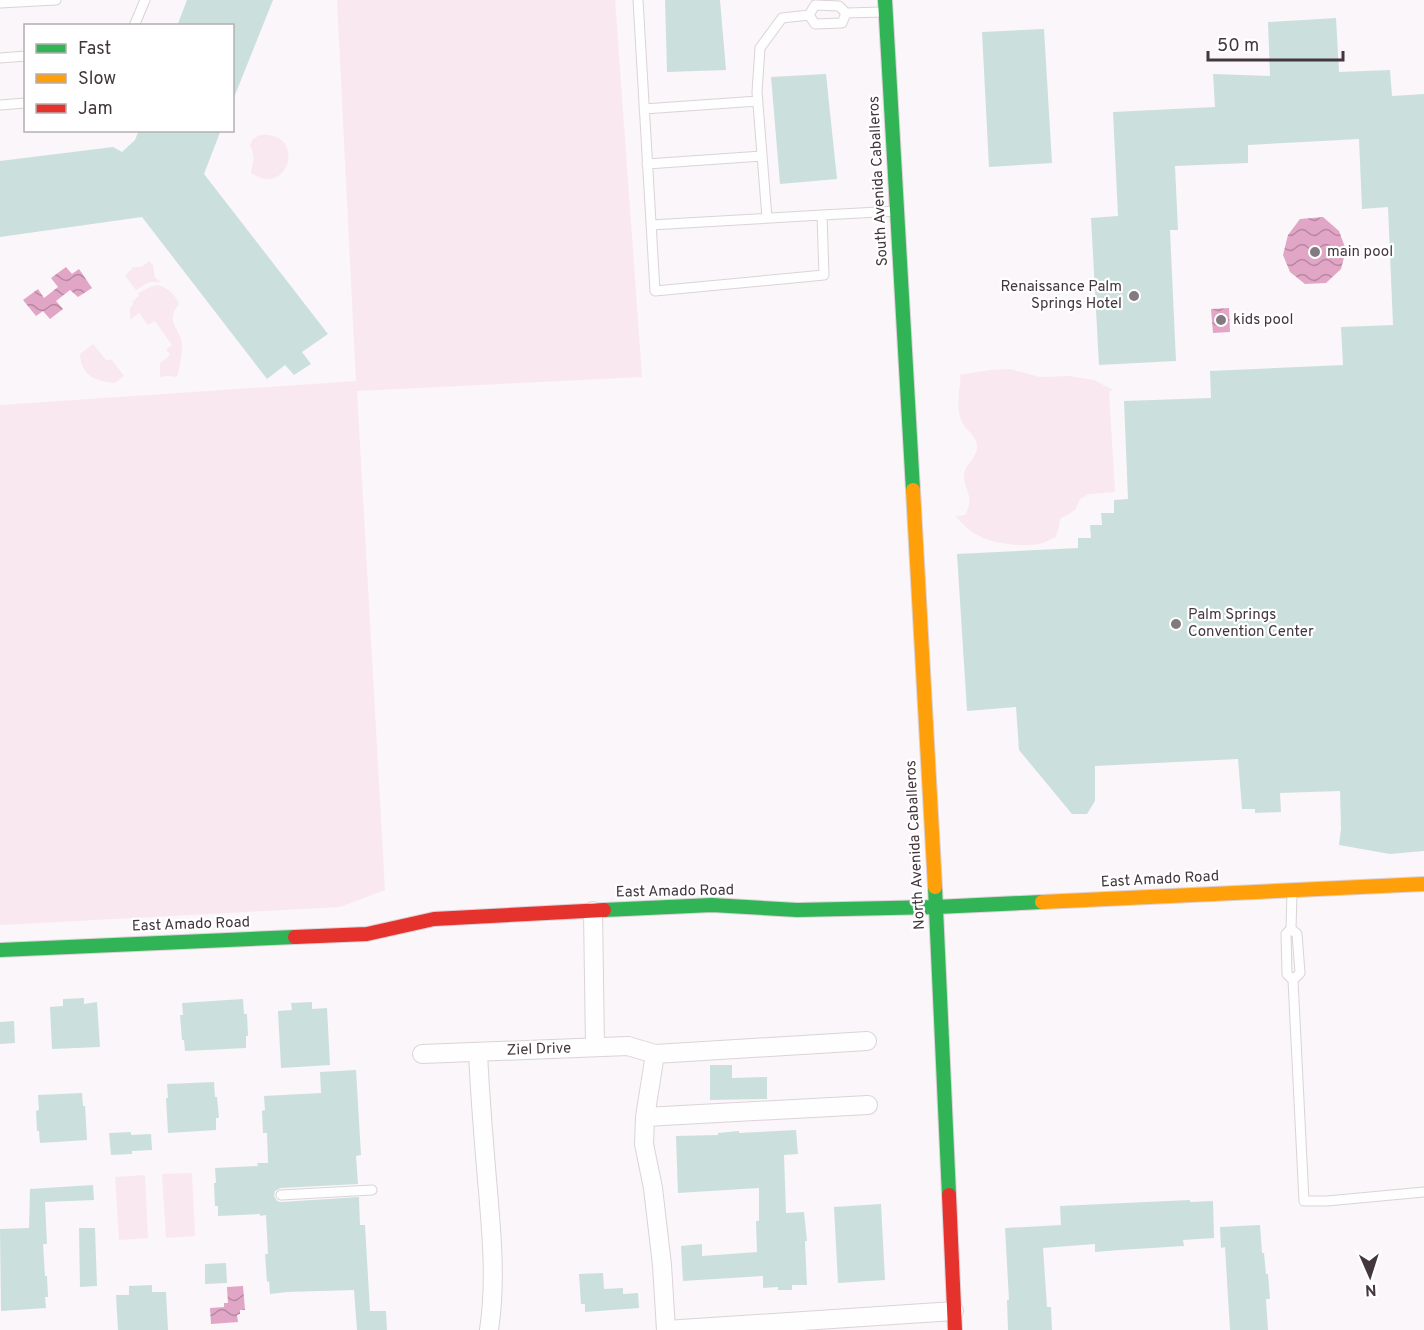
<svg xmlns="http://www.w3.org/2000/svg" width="1424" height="1330" font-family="Overpass,sans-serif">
	<defs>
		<pattern id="water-waves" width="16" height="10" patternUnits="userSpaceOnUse" patternTransform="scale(1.5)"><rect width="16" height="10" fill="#e1a5c6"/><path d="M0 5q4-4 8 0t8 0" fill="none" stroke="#b887a2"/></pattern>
	</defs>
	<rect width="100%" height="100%" fill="#fbf6f9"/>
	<path fill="#f9e8f0" d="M337 0H615L642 377 357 391 385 890 340 907 0 925V405L356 381Z
		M260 135C308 131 289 199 251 173 253 159 256 160 250 145L253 139Z
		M149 261 153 265 155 278 161 282H149L136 290 125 276 133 267H142Z
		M159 285C169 289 175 294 179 304 164 322 181 329 182 344 182 355 180 365 177 377L167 376 160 377V363L168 357 170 354 166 350 172 345 155 321 148 325 139 313 130 320V308L133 304V301L139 296 138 293 152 286Z
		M93 344 107 361 111 359 124 376 115 383C95 381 81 376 80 354Z
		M1010 369 1040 377 1069 376 1094 380 1113 390 1109 392 1115 492 1089 494 1080 499 1075 510 1060 519 1059 526 1056 537C1050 539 1045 543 1039 544 1019 547 991 544 974 533 966 528 960 521 954 514L957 516 965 515C976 495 963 491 964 474 966 463 979 456 977 445 976 433 963 430 960 417 958 410 958 401 959 393 959 386 962 382 959 375L990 370Z
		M192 1173 195 1236 166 1238 162 1174Z
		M145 1175 148 1238 119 1240 115 1177Z"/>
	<path fill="url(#water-waves)" d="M1323 217 1339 231 1346 250 1341 269 1326 283 1305 284 1290 272 1283 255 1288 235 1300 219Z
		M66 267 72 274 79 269 92 288 78 297 70 290 56 301 63 309 50 319 43 311 36 316 23 300 38 289 44 298 58 287 51 278Z
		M1229 308 1230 332 1213 333 1211 309Z
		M243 1286 245 1310H240V1314L237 1315 238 1322 211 1324 210 1308 224 1307V1303H228L227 1287Z"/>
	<path fill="#cbe0dc" d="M187 0H273L233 100 232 26H177Z
		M665 0H720L726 70 667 72Z
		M1336 18 1339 72 1390 70 1392 96 1424 94V851L1390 854 1339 845 1341 829 1340 791 1280 793 1281 812 1255 813V809H1242L1238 759 1095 766V801L1087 814H1072L1019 750 1016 707 967 711 957 554 1078 548V538H1091L1090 525H1102L1101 513H1114V500L1128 499 1124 401 1211 398 1210 371 1343 365 1341 327 1393 325 1388 207 1362 209 1359 139 1248 145V163L1175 166 1178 230H1170L1176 361 1099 365 1091 218 1118 216 1113 112 1215 107 1213 74 1270 76 1268 22Z
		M1044 29 1052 163 989 167 982 32Z
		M826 74 837 179 780 184 771 77Z
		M139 130H221L204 174 328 334 302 352 311 364 294 375 285 365 267 379 142 217 0 237V161L113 147 122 152 135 140Z
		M84 998V1004L97 1002 100 1047 52 1049 50 1007 63 1006V999Z
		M243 999 244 1014H247L248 1036H246V1048L185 1051 184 1040H182L180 1015H183L182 1003Z
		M312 1002V1009L327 1008 330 1065 281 1068 278 1011 292 1010 291 1003Z
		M14 1021 15 1043 0 1044V1022Z
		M710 1065H732V1078L767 1077V1099L710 1100Z
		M356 1070 361 1155 356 1156 358 1184 281 1188 275 1191 274 1196 277 1201 281 1202 359 1197 360 1225H365L370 1311H386L387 1330H357L354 1290 287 1292 270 1294 269 1281 267 1282 265 1254H268L266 1215 260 1216V1214L218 1216V1206H215L214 1183H216L215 1168 258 1166 257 1163H268L267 1133H263L262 1111 265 1110 264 1096 321 1093 320 1072Z
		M214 1082 215 1097H217L219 1118H216V1130L168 1133 166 1098H168L167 1084Z
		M82 1093 83 1106H85L87 1140 40 1143 39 1131H37L36 1111 39 1110 38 1095Z
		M796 1130 798 1154 784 1155 786 1213 804 1212 807 1241H805L807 1285H792V1290H778V1287L763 1288V1276L683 1281 681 1246 702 1244V1256L757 1252 756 1221H759V1188L678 1193 676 1136 718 1135V1133L739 1131V1133Z
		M131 1132V1135L151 1134 152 1150 132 1151V1154L111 1155 109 1133Z
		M93 1185 94 1200 45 1202 47 1244H43L45 1276H47L48 1297H45L46 1308 1 1311 0 1229 29 1228 30 1189Z
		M1190 1200V1202L1213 1201 1214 1238 1183 1240 1184 1246 1119 1250 1095 1252V1244L1043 1248 1047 1307H1051L1052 1330H1008L1007 1300H1009L1005 1228 1061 1225 1060 1206Z
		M881 1204 885 1280 838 1283 834 1207Z
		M1260 1225 1262 1253H1264L1266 1274H1268L1270 1299H1266L1268 1330H1230L1225 1247 1221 1248 1220 1227Z
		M79 1228H95L97 1286 80 1287Z
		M226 1263 227 1283 205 1284V1264Z
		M603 1273 604 1289 623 1288V1294L638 1293 639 1308 585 1312V1304H581L579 1274Z
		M152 1285V1292H166L168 1330H118L116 1295H129V1286Z"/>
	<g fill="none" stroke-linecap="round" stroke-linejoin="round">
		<defs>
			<path id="lane" d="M638 0 655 291 824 275 822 215 897 211
				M0 3 56 0
				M846 13 842 23 815 24 809 15 815 5 839 6 846 13 883 12
				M134 26 145 0
				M0 58 26 56
				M0 105 26 103
				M644 109 758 101
				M647 164 762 156
				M767 218 757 92 760 48 782 18 809 15
				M651 225 822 215
				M1291 929 1297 934 1300 973 1293 980 1287 974 1286 934 1291 929 1292 893
				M1293 980 1304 1201H1327L1424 1192
				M281 1195 372 1190"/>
			<path id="street" d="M593 911 595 1047
				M478 1052C480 1099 484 1145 488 1191 492 1238 496 1283 489 1330
				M422 1054 628 1046 655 1054
				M645 1117 868 1105
				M666 1330 662 1265 653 1188 644 1144 645 1117 655 1054 867 1041
				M666 1330 954 1311"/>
			<path id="fast" d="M885 0 913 490
				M935 887 949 1195
				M604 910 712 905 797 910 936 907 1042 902
				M0 950 295 937"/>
			<path id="slow" d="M913 490 935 887
				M1042 902 1424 884"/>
			<path id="jam" d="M295 937 367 934 434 919 604 910
				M949 1195 955 1330"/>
		</defs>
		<use href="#lane" stroke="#dbd3d7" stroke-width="11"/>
		<use href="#street" stroke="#dbd3d7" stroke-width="20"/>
		<use href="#fast" stroke="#dbd3d7" stroke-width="16"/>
		<use href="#slow" stroke="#dbd3d7" stroke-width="16"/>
		<use href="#jam" stroke="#dbd3d7" stroke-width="16"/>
		<use href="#lane" stroke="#fefefe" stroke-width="9"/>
		<use href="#street" stroke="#fefefe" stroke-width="18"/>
		<use href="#fast" stroke="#30b455" stroke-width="14"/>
		<use href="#slow" stroke="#ff9f0a" stroke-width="14"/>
		<use href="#jam" stroke="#e5322d" stroke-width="14"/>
	</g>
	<g fill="#837a7f" stroke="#fff" stroke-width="2">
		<circle cx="1315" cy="252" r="6"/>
		<circle cx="1134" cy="296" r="6"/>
		<circle cx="1221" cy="320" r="6"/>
		<circle cx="1176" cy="624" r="6"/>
	</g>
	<g text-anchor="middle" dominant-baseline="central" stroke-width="4.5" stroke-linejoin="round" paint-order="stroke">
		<g font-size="15" fill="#43373d" stroke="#fff">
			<text transform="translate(879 181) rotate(-93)">South Avenida Caballeros</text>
			<text transform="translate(916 845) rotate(-93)">North Avenida Caballeros</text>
			<text transform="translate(1160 880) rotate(-3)">East Amado Road</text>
			<text transform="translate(675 892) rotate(-1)">East Amado Road</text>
			<text transform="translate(191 925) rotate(-2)">East Amado Road</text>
			<text transform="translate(539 1050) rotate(-2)">Ziel Drive</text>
		</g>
		<g font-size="15" fill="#43373d" stroke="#fff" text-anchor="start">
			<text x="1327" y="252">main pool</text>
			<text x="1122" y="287" text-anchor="end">Renaissance Palm<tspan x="1122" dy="17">Springs Hotel</tspan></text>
			<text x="1233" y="320">kids pool</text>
			<text x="1188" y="615">Palm Springs<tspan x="1188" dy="17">Convention Center</tspan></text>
		</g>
	</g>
	<rect x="24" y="24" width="210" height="108" fill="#ffffff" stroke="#b4afb1" stroke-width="1.5"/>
	<rect x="36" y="44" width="30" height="9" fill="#30b455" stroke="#b4afb1" stroke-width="1.5"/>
	<text x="78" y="54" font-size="18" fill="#43373d">Fast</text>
	<rect x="36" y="74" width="30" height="9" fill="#ff9f0a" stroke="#b4afb1" stroke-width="1.5"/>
	<text x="78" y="84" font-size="18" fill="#43373d">Slow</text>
	<rect x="36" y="104" width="30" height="9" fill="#e5322d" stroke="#b4afb1" stroke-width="1.5"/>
	<text x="78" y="114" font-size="18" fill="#43373d">Jam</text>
	<g transform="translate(1370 1276) rotate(177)" stroke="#ffffff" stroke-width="4.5" paint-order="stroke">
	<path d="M0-4.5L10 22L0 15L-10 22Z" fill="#43373d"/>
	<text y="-9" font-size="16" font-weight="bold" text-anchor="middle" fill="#43373d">N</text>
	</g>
	<path d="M1208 51v9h135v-9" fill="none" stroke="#43373d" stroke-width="3"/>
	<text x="1217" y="51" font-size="18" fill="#43373d" stroke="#ffffff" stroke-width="4.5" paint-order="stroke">50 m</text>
</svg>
